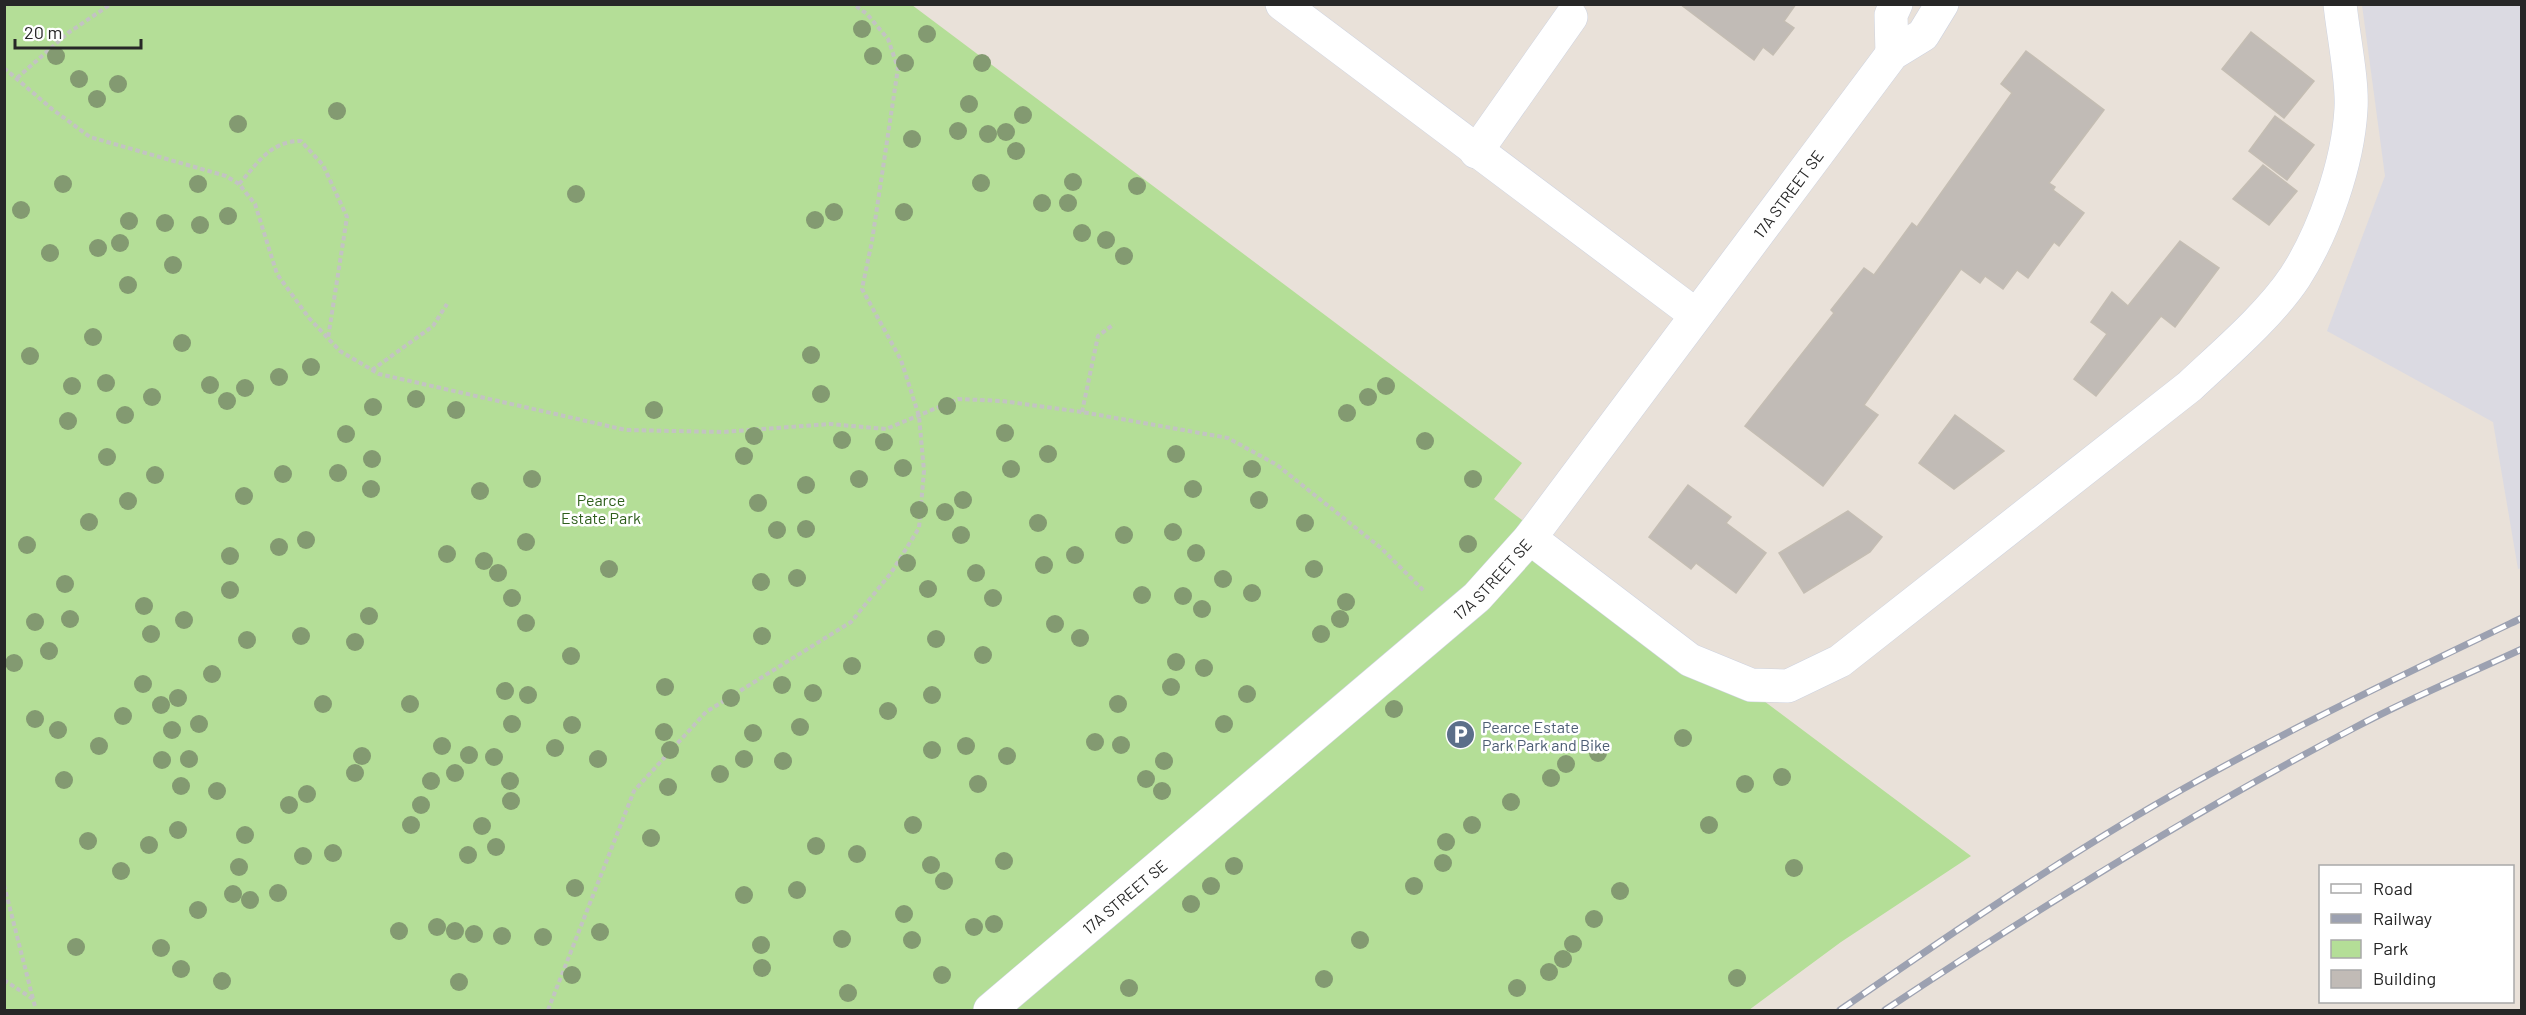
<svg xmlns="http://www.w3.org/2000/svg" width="2526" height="1015" font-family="Barlow,sans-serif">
	<rect width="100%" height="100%" fill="#e9e1d9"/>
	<path fill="#dbdae2" d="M2362 5H2521L2522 568 2518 569 2493 422 2327 331 2385 176Z"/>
	<path fill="#b4de97" d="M5 5H912L1522 463 1494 499 1971 856 1841 942 1749 1010H5Z"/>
	<path fill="#c1bbb6" stroke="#c4bdb3" stroke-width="1.5" d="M1680 4H1796L1784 21 1794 28 1773 55 1763 47 1754 60Z
		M2251 32 2314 81 2284 118 2222 69Z
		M2026 51 2104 110 2049 183 2055 187 2053 190 2084 213 2059 246 2054 242 2028 278 2017 270 2003 289 1985 276 1980 283 1961 269 1864 405 1878 415 1823 486 1745 426 1834 313 1831 310 1864 268 1874 275 1912 223 1917 227 2012 93 2001 84Z
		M2275 116 2314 145 2287 180 2249 151Z
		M2263 165 2297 191 2269 225 2233 199Z
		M2180 241 2219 268 2175 327 2161 316 2096 396 2074 379 2107 334 2091 322 2112 292 2128 306Z
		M1955 415 2004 451 1954 489 1919 463Z
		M1688 485 1731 517 1726 523 1766 553 1736 593 1696 563 1691 569 1649 537Z
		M1848 511 1882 537 1870 552 1804 593 1779 553Z"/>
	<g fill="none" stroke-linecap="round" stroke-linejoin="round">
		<defs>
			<g id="minor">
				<path d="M1282 4 1696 315"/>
				<path d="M1892 54 1891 15 1896 4"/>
				<path d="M1476 152 1571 17"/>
				<path d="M1530 538 1690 660 1751 685 1788 686 1840 661 2190 386C2224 354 2269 316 2295 277 2324 232 2348 163 2351 109 2353 81 2343 34 2340 4"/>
				<path id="s1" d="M990 1010 1477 597 1530 538 1892 54 1923 35 1942 4"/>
			</g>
		</defs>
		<use href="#minor" stroke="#ced3e0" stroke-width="34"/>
		<path stroke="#c3c3c3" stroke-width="4" stroke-dasharray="4.5 3" stroke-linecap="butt" d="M4 68 52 109 90 137 226 176 239 184 255 204 277 274 309 318 340 351 379 374 626 430 723 432 830 424 886 429 958 399 1002 401 1082 412 1228 438 1277 465 1381 548 1424 591
			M17 78 68 33 111 4
			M239 184C258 163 270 141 301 141L323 165 347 217 328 338
			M372 370 433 326 447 304
			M1082 412 1098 336 1114 324
			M4 885 33 999
			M4 980 33 999 36 1010
			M548 1010 634 791 706 712 851 622 891 573 919 528 924 471 919 416 901 360 862 289 872 241 898 68 888 39 867 14 853 4"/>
		<use href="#minor" stroke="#fff" stroke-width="33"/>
		<defs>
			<path id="rail" d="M1840 1010C1936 944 2031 879 2131 819 2257 744 2390 681 2522 618
				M1885 1010C2037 909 2192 813 2354 728 2408 699 2466 675 2522 649"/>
		</defs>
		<use href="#rail" stroke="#9ca1b1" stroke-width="7"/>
		<use href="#rail" stroke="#fff" stroke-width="4.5" stroke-dasharray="14" stroke-linecap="butt"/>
	</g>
	<g fill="#839a71">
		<circle cx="862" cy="29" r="9"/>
		<circle cx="927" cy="34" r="9"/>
		<circle cx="56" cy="56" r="9"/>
		<circle cx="873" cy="56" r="9"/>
		<circle cx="905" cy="63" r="9"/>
		<circle cx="982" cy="63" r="9"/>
		<circle cx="79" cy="79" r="9"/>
		<circle cx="118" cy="84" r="9"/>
		<circle cx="97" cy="99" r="9"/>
		<circle cx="969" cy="104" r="9"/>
		<circle cx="337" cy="111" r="9"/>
		<circle cx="1023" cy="115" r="9"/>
		<circle cx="238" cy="124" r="9"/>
		<circle cx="958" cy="131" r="9"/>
		<circle cx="1006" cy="132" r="9"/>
		<circle cx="988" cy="134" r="9"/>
		<circle cx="912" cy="139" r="9"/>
		<circle cx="1016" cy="151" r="9"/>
		<circle cx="1073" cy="182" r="9"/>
		<circle cx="981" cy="183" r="9"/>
		<circle cx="63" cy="184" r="9"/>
		<circle cx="198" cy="184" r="9"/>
		<circle cx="1137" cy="186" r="9"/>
		<circle cx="576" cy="194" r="9"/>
		<circle cx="1042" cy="203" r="9"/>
		<circle cx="1068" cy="203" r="9"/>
		<circle cx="21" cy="210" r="9"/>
		<circle cx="834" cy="212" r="9"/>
		<circle cx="904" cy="212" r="9"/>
		<circle cx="228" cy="216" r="9"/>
		<circle cx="815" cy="220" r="9"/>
		<circle cx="129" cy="221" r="9"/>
		<circle cx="165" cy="223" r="9"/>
		<circle cx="200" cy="225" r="9"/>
		<circle cx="1082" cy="233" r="9"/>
		<circle cx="1106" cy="240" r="9"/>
		<circle cx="120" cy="243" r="9"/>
		<circle cx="98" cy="248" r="9"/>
		<circle cx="50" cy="253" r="9"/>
		<circle cx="1124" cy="256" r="9"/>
		<circle cx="173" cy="265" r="9"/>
		<circle cx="128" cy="285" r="9"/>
		<circle cx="93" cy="337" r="9"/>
		<circle cx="182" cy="343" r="9"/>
		<circle cx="811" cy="355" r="9"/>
		<circle cx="30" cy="356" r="9"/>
		<circle cx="311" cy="367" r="9"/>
		<circle cx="279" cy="377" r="9"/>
		<circle cx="106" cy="383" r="9"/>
		<circle cx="210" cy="385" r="9"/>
		<circle cx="72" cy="386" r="9"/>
		<circle cx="1386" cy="386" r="9"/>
		<circle cx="245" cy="388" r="9"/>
		<circle cx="821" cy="394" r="9"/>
		<circle cx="152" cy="397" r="9"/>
		<circle cx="1368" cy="397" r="9"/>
		<circle cx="416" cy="399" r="9"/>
		<circle cx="227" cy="401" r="9"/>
		<circle cx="947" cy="406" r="9"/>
		<circle cx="373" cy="407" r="9"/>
		<circle cx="456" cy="410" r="9"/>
		<circle cx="654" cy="410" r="9"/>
		<circle cx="1347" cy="413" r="9"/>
		<circle cx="125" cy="415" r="9"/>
		<circle cx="68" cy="421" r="9"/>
		<circle cx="1005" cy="433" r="9"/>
		<circle cx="346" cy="434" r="9"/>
		<circle cx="754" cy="436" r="9"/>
		<circle cx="842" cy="440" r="9"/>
		<circle cx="1425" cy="441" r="9"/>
		<circle cx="884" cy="442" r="9"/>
		<circle cx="1048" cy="454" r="9"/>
		<circle cx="1176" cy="454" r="9"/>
		<circle cx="744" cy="456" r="9"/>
		<circle cx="107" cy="457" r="9"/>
		<circle cx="372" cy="459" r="9"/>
		<circle cx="903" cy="468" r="9"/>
		<circle cx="1011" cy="469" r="9"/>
		<circle cx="1252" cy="469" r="9"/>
		<circle cx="338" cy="473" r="9"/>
		<circle cx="283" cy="474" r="9"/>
		<circle cx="155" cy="475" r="9"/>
		<circle cx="532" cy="479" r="9"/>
		<circle cx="859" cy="479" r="9"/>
		<circle cx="1473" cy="479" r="9"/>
		<circle cx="806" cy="485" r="9"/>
		<circle cx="371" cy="489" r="9"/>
		<circle cx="1193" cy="489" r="9"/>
		<circle cx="480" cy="491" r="9"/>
		<circle cx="244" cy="496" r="9"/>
		<circle cx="963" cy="500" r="9"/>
		<circle cx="1259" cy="500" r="9"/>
		<circle cx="128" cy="501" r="9"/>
		<circle cx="758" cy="503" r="9"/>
		<circle cx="919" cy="510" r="9"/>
		<circle cx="945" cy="512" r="9"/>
		<circle cx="89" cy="522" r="9"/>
		<circle cx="1038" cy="523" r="9"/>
		<circle cx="1305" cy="523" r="9"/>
		<circle cx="806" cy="529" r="9"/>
		<circle cx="777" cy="530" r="9"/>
		<circle cx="1173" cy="532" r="9"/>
		<circle cx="961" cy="535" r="9"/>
		<circle cx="1124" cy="535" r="9"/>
		<circle cx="306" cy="540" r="9"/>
		<circle cx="526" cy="542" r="9"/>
		<circle cx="1468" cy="544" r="9"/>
		<circle cx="27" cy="545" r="9"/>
		<circle cx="279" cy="547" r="9"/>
		<circle cx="1196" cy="553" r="9"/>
		<circle cx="447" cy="554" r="9"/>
		<circle cx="1075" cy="555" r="9"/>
		<circle cx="230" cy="556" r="9"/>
		<circle cx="484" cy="561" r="9"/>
		<circle cx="907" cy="563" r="9"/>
		<circle cx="1044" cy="565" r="9"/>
		<circle cx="609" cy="569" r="9"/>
		<circle cx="1314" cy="569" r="9"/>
		<circle cx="498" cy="573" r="9"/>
		<circle cx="976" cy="573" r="9"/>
		<circle cx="797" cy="578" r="9"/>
		<circle cx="1223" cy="579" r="9"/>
		<circle cx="761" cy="582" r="9"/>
		<circle cx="65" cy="584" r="9"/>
		<circle cx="928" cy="589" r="9"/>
		<circle cx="230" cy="590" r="9"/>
		<circle cx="1252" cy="593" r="9"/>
		<circle cx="1142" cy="595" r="9"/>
		<circle cx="1183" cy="596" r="9"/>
		<circle cx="512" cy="598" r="9"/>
		<circle cx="993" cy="598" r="9"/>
		<circle cx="1346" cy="602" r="9"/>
		<circle cx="144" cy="606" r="9"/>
		<circle cx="1202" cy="609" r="9"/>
		<circle cx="369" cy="616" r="9"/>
		<circle cx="70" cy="619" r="9"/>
		<circle cx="1340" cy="619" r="9"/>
		<circle cx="184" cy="620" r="9"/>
		<circle cx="35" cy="622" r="9"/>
		<circle cx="526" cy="623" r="9"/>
		<circle cx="1055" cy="624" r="9"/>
		<circle cx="151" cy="634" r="9"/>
		<circle cx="1321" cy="634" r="9"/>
		<circle cx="301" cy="636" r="9"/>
		<circle cx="762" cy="636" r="9"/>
		<circle cx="1080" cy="638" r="9"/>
		<circle cx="936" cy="639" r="9"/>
		<circle cx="247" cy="640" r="9"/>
		<circle cx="355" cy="642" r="9"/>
		<circle cx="49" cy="651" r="9"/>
		<circle cx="983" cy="655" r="9"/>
		<circle cx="571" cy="656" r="9"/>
		<circle cx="1176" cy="662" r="9"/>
		<circle cx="14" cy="663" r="9"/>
		<circle cx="852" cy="666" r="9"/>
		<circle cx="1204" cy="668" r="9"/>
		<circle cx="212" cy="674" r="9"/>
		<circle cx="143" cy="684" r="9"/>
		<circle cx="782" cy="685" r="9"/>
		<circle cx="665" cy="687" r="9"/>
		<circle cx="1171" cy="687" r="9"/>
		<circle cx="505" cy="691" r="9"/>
		<circle cx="813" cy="693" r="9"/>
		<circle cx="1247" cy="694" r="9"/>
		<circle cx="528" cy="695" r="9"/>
		<circle cx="932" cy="695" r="9"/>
		<circle cx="178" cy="698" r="9"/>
		<circle cx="731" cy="698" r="9"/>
		<circle cx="323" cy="704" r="9"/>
		<circle cx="410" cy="704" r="9"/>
		<circle cx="1118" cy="704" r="9"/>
		<circle cx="161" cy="705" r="9"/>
		<circle cx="1394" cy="709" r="9"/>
		<circle cx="888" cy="711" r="9"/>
		<circle cx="123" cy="716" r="9"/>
		<circle cx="35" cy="719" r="9"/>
		<circle cx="199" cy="724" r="9"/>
		<circle cx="512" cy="724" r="9"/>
		<circle cx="1224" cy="724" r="9"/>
		<circle cx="572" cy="725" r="9"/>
		<circle cx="800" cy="727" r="9"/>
		<circle cx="58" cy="730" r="9"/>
		<circle cx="172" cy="730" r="9"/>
		<circle cx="664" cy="732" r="9"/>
		<circle cx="753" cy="733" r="9"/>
		<circle cx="1683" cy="738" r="9"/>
		<circle cx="1095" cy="742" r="9"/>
		<circle cx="1121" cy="745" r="9"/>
		<circle cx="99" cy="746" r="9"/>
		<circle cx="442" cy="746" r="9"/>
		<circle cx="966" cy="746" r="9"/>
		<circle cx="555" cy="748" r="9"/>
		<circle cx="670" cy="750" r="9"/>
		<circle cx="932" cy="750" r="9"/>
		<circle cx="1598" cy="753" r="9"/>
		<circle cx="469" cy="755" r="9"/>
		<circle cx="362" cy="756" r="9"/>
		<circle cx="1007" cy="756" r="9"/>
		<circle cx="494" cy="757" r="9"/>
		<circle cx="189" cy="759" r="9"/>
		<circle cx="598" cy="759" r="9"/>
		<circle cx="744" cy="759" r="9"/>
		<circle cx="162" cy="760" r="9"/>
		<circle cx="783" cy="761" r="9"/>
		<circle cx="1164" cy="761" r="9"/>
		<circle cx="1566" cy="764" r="9"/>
		<circle cx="355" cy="773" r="9"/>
		<circle cx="455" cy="773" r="9"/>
		<circle cx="720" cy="774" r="9"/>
		<circle cx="1782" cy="777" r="9"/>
		<circle cx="1551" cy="778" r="9"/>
		<circle cx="1146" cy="779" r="9"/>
		<circle cx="64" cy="780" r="9"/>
		<circle cx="431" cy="781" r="9"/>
		<circle cx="510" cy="781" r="9"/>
		<circle cx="978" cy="784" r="9"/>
		<circle cx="1745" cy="784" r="9"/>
		<circle cx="181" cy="786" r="9"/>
		<circle cx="668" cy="787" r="9"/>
		<circle cx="217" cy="791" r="9"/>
		<circle cx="1162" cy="791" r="9"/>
		<circle cx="307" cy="794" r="9"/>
		<circle cx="511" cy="801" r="9"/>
		<circle cx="1511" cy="802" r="9"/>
		<circle cx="289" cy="805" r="9"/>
		<circle cx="421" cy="805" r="9"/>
		<circle cx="411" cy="825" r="9"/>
		<circle cx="913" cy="825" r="9"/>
		<circle cx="1472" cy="825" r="9"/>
		<circle cx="1709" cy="825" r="9"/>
		<circle cx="482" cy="826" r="9"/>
		<circle cx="178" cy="830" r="9"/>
		<circle cx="245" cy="835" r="9"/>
		<circle cx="651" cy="838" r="9"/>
		<circle cx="88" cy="841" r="9"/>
		<circle cx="1446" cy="842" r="9"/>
		<circle cx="149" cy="845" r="9"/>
		<circle cx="816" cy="846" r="9"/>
		<circle cx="496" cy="847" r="9"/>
		<circle cx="333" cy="853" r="9"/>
		<circle cx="857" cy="854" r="9"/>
		<circle cx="468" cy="855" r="9"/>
		<circle cx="303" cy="856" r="9"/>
		<circle cx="1004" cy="861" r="9"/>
		<circle cx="1443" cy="863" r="9"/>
		<circle cx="931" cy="865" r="9"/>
		<circle cx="1234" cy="866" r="9"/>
		<circle cx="239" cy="867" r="9"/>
		<circle cx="1794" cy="868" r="9"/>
		<circle cx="121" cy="871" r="9"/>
		<circle cx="944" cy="881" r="9"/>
		<circle cx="1211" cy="886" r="9"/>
		<circle cx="1414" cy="886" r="9"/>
		<circle cx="575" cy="888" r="9"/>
		<circle cx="797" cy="890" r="9"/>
		<circle cx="1620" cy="891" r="9"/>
		<circle cx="278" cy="893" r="9"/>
		<circle cx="233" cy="894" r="9"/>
		<circle cx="744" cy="895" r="9"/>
		<circle cx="250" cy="900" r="9"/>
		<circle cx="1191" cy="904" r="9"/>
		<circle cx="198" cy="910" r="9"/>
		<circle cx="904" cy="914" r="9"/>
		<circle cx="1594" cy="919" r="9"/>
		<circle cx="994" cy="924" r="9"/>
		<circle cx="437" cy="927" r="9"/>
		<circle cx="974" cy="927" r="9"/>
		<circle cx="399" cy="931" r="9"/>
		<circle cx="455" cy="931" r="9"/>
		<circle cx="600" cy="932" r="9"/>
		<circle cx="474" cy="934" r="9"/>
		<circle cx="502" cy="936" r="9"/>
		<circle cx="543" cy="937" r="9"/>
		<circle cx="842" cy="939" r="9"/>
		<circle cx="912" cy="940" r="9"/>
		<circle cx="1360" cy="940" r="9"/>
		<circle cx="1573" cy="944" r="9"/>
		<circle cx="761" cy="945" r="9"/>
		<circle cx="76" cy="947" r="9"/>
		<circle cx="161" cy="948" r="9"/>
		<circle cx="1563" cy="959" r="9"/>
		<circle cx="762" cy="968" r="9"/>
		<circle cx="181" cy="969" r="9"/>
		<circle cx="1549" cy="972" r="9"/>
		<circle cx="572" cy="975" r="9"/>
		<circle cx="942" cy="975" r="9"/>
		<circle cx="1737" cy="978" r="9"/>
		<circle cx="1324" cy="979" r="9"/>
		<circle cx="222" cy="981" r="9"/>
		<circle cx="459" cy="982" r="9"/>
		<circle cx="1129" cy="988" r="9"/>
		<circle cx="1517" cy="988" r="9"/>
		<circle cx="848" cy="993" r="9"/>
	</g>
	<defs>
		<symbol id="parking-disc" viewBox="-11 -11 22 22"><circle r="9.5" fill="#5c6f8a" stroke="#fff"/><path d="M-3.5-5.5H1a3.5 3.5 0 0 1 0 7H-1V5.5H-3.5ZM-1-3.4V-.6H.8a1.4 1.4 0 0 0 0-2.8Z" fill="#fff"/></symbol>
	</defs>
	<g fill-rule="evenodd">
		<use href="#parking-disc" x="1444" y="718" width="33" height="33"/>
	</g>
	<g text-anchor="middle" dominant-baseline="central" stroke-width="5" stroke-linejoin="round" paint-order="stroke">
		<g font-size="16" fill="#272727" stroke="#fff">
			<text stroke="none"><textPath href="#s1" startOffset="1148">17A STREET SE</textPath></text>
			<text stroke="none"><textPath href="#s1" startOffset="662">17A STREET SE</textPath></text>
			<text stroke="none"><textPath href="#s1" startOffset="176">17A STREET SE</textPath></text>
		</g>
		<g font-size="16" fill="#2f5f1c" stroke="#fff">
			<text x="601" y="499">Pearce<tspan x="601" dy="18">Estate Park</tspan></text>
		</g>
		<g font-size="16" fill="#4e5e75" stroke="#fff" text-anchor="start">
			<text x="1482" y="726">Pearce Estate<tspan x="1482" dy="18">Park Park and Bike</tspan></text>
		</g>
	</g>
	<rect width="2526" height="1015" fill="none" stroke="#272727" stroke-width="12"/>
	<rect x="2319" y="865" width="195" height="138" fill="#ffffff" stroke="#a9a9a9" stroke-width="1.5"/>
	<rect x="2331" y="884" width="30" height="9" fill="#ffffff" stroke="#a9a9a9" stroke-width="1.5"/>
	<text x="2373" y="895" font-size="18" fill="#272727">Road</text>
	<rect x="2331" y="914" width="30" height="9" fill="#9ca1b1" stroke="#a9a9a9" stroke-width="1.5"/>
	<text x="2373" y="925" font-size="18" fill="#272727">Railway</text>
	<rect x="2331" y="940" width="30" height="18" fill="#b4de97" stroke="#a9a9a9" stroke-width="1.5"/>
	<text x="2373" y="955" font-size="18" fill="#272727">Park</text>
	<rect x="2331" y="970" width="30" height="18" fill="#c1bbb6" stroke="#a9a9a9" stroke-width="1.5"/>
	<text x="2373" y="985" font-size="18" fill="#272727">Building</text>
	<path d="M15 39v9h126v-9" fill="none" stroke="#272727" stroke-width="3"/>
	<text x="24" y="39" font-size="18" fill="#272727" stroke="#ffffff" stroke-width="4.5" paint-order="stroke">20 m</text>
</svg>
